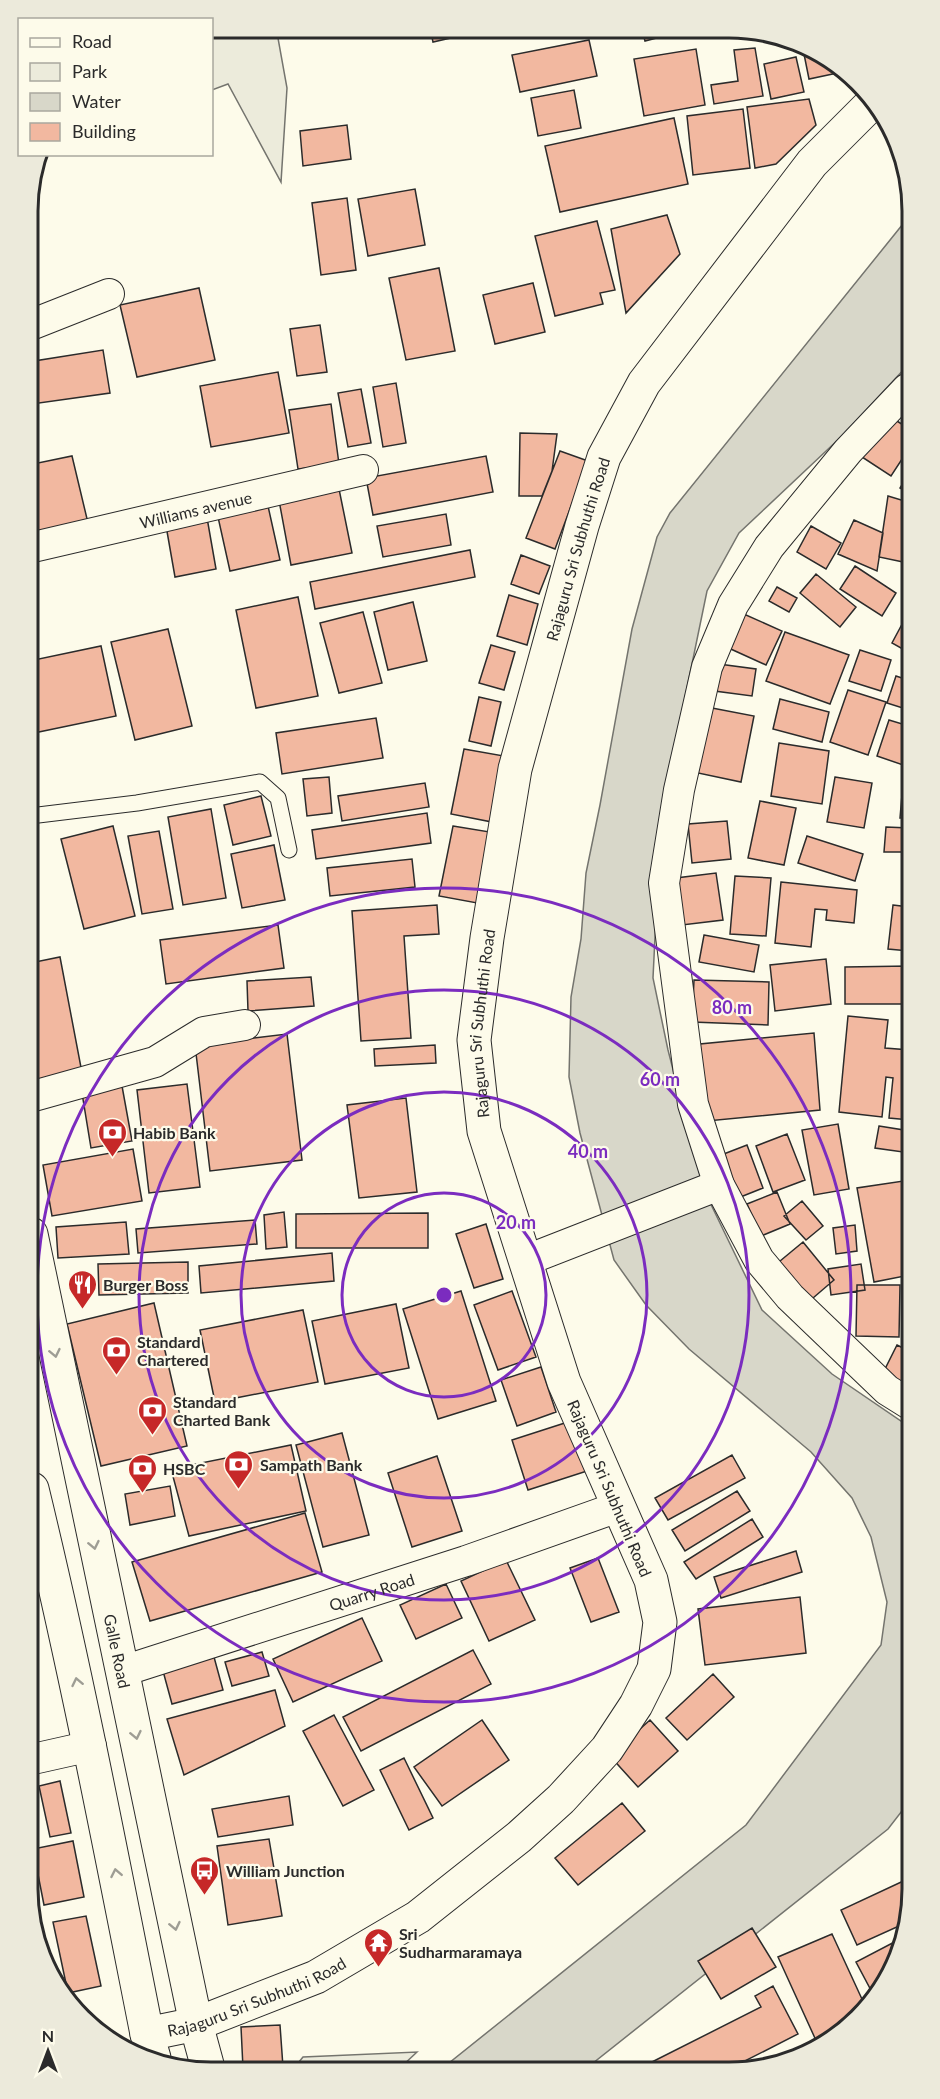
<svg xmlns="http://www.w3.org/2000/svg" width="940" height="2099" font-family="Lato,sans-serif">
	<rect width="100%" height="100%" fill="#fdfbea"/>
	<path fill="#ecebdb" stroke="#74746e" stroke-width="1.5" d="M212 27H276L287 88 281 182 228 84 212 90Z
		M417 2052 401 2067 294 2068 303 2057Z"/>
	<path fill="#d8d7c9" stroke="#74746e" stroke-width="1.5" d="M907 219V366L842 436 739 533 707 591 661 814 653 978 668 1050 704 1190 762 1310 832 1374 911 1428 912 1798 888 1829 588 2067H444L746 1825 881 1645 887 1602 871 1537 852 1498 811 1452 689 1349 646 1305 614 1260 580 1133 569 1077 571 997 581 939 586 873 600 805 632 629 657 537 670 513Z"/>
	<path fill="#f2b8a0" stroke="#2b2b2b" stroke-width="1.5" d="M430 28 490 29 433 42Z
		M540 29H594L542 37Z
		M642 30H687L645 41Z
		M725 30H765L767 31 727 38Z
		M589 40 597 76 520 92 512 55Z
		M755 48 763 96 714 104 711 85 738 81 734 50Z
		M696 49 705 105 644 116 634 59Z
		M803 49 847 71 809 79Z
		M796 57 804 92 771 99 764 64Z
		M574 90 581 128 538 136 531 98Z
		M809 99 816 125 776 164 755 168 747 107Z
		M743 109 750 168 693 175 687 116Z
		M674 118 688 184 560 212 545 146Z
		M347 125 351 159 303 166 300 131Z
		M415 189 425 245 368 256 358 199Z
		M347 198 356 270 321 275 312 203Z
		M667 215 680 254 626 313 611 229Z
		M597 221 615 290 600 293 603 304 555 316 535 236Z
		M439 268 455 351 406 360 389 278Z
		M533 283 545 332 495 344 483 295Z
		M199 288 215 360 137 377 120 305Z
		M320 325 327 372 297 376 290 329Z
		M103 350 110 393 32 404 28 383V362Z
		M278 372 289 433 211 447 200 386Z
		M396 383 406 443 383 447 373 387Z
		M361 389 371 443 348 447 338 393Z
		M331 404 339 464 298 469 289 410Z
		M889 416 908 428V450L891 476 862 457Z
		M520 433 557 434 552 471 542 496H519Z
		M560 451 588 461 555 549 526 538Z
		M72 456 88 523 29 535 28 465Z
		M486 456 493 492 373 515 366 478Z
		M908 475V493L900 488Z
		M338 484 352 553 291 565 278 495Z
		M888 496 908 502V563L879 557Z
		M266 497 280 560 230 571 216 508Z
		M206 512 216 569 175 577 165 520Z
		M446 514 451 545 383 557 377 526Z
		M854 520 883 533 877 571 838 554Z
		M811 526 841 543 826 569 797 552Z
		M470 550 475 577 315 609 310 582Z
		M521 555 550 566 539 594 511 584Z
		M855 566 896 593 882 616 840 589Z
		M816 574 856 607 840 627 800 593Z
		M777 587 797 598 789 612 769 601Z
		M509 595 538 604 527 645 497 636Z
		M298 597 318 696 256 708 236 610Z
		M413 602 427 661 388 670 374 612Z
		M737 611 782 631 766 665 722 645Z
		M363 612 382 683 339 693 320 623Z
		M908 613V652L892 643Z
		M168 629 192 726 135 740 111 642Z
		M785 632 849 655 830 704 766 681Z
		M491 645 515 652 504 690 479 683Z
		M101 646 116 716 29 734V661Z
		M860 650 891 660 881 691 849 681Z
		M711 663 756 669 752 696 707 690Z
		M896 676 908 680 909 710 887 703Z
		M848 690 886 702 868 755 830 742Z
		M479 697 501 702 491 746 469 741Z
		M780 699 829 712 822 742 773 729Z
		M712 708 754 716 741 782 698 773Z
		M376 718 383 758 282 774 276 733Z
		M889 720 909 726V767L877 756Z
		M779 743 829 751 822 804 771 796Z
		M464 749 504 756 492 822 451 814Z
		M329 777 332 813 307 816 303 779Z
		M835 777 872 783 864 828 827 822Z
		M425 783 429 807 342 821 338 796Z
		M903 783 909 784V818H900Z
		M261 796 271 836 233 845 224 805Z
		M760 801 796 808 784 865 748 858Z
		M211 809 226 898 183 905 168 817Z
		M427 813 431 843 316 859 312 830Z
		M727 821 731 859 692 863 688 824Z
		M113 826 135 916 84 929 61 839Z
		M453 826 490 832 477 903 439 896Z
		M886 827 909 828V852H884Z
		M159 831 173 909 142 914 128 836Z
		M807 836 863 854 855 881 798 863Z
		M274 845 285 900 242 908 231 854Z
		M412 859 415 887 330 896 327 868Z
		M908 864H909V898H906Z
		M716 873 723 920 682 925 676 878Z
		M735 876 771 878 766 936 730 934Z
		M781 882 857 890 854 923 826 920 827 910 815 909 811 947 775 943Z
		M437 905 439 934 404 936 411 1038 361 1041 352 911Z
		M893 905 909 907V951L888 949Z
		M278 925 284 968 166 984 160 940Z
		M704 935 759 945 754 972 699 962Z
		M60 957 83 1078 30 1087V963Z
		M826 959 831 1004 775 1011 770 965Z
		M909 966 910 1004H845V967Z
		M311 977 314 1006 248 1011 247 981Z
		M694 980 769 982 768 1025 692 1022Z
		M848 1016 888 1020 885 1048 910 1050V1120L889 1118 893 1078 886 1077 882 1117 839 1112Z
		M814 1033 820 1110 707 1121 700 1044Z
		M287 1034 302 1160 210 1171 195 1045Z
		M435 1045 436 1063 375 1066 374 1049Z
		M187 1084 200 1187 149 1193 137 1090Z
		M122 1086 132 1141 91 1148 82 1093Z
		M406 1098 417 1192 359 1198 347 1105Z
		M838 1124 849 1189 814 1195 802 1130Z
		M879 1126 910 1131V1153L875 1148Z
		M787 1134 805 1180 773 1192 756 1146Z
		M747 1145 763 1188 733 1200 716 1157Z
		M133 1149 142 1201 52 1216 43 1165Z
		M910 1180V1275L874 1282 857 1188Z
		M777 1192 790 1224 761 1236 747 1204Z
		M802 1201 823 1226 806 1240 784 1216Z
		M284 1212 287 1247 266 1249 264 1215Z
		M428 1213V1248H296V1214Z
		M255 1220 257 1244 138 1253 136 1229Z
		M126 1222 129 1254 58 1258 56 1227Z
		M486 1224 503 1279 474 1288 456 1234Z
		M855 1225 857 1251 836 1254 833 1228Z
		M803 1242 834 1280 806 1304 774 1266Z
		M332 1253 334 1281 201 1293 199 1266Z
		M188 1262V1293L99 1295 98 1264Z
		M861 1264 865 1290 831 1295 828 1269Z
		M857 1285H900L899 1337 856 1336Z
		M461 1291 496 1401 438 1419 403 1309Z
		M512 1291 536 1357 498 1370 474 1305Z
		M154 1303 187 1446 101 1466 67 1324Z
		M396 1304 409 1368 325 1384 312 1321Z
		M303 1310 318 1382 215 1402 200 1330Z
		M897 1345 911 1352V1394L880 1379Z
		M541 1367 556 1412 517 1426 501 1380Z
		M571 1421 587 1471 528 1490 512 1440Z
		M342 1433 369 1535 323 1547 296 1445Z
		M291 1445 306 1511 189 1536 171 1469Z
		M732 1455 745 1478 668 1520 655 1498Z
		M437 1456 462 1531 412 1547 388 1473Z
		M170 1486 175 1516 130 1525 125 1494Z
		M737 1491 750 1511 685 1551 672 1530Z
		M305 1513 322 1572 150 1621 132 1562Z
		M752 1519 763 1537 696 1579 684 1562Z
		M796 1551 802 1572 721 1598 714 1577Z
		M598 1558 619 1612 591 1622 570 1568Z
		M506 1560 535 1620 489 1641 461 1581Z
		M446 1584 462 1618 416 1639 400 1605Z
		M800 1597 806 1653 705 1665 698 1609Z
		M362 1618 382 1661 293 1702 273 1659Z
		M473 1650 491 1684 361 1751 343 1717Z
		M262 1652 269 1676 232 1686 225 1662Z
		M214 1657 223 1690 172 1704 163 1671Z
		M713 1674 734 1697 687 1740 666 1718Z
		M275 1690 285 1726 184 1775 167 1719Z
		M334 1715 374 1790 343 1806 303 1731Z
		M482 1720 509 1760 442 1806 414 1767Z
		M650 1720 678 1751 638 1787 610 1756Z
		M404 1758 433 1818 409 1830 380 1770Z
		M60 1781 71 1833 50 1837 39 1786Z
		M289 1796 293 1825 218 1837 212 1809Z
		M622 1803 645 1831 578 1885 555 1858Z
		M269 1839 282 1916 228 1925 217 1846Z
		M73 1841 84 1897 44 1905 33 1849Z
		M912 1877 913 1901 908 1922 857 1945 841 1910Z
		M86 1916 101 1986 68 1993 53 1922Z
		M38 1928 46 1967 33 1936V1929Z
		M752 1928 776 1967 721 1999 698 1961Z
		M832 1934 867 2010 831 2041 819 2047 778 1957Z
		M904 1937 899 1959 879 1991 873 1994 856 1962Z
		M773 1986 798 2034 735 2066H644L761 2007 755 1996Z
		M280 2025 283 2067 243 2068 241 2027Z"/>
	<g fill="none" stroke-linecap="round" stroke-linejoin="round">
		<defs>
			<path id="lane" d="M30 816 137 803 260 782 278 798 289 850"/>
			<g id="street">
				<path d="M28 326 109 294"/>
				<path d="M907 389 848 451 769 547 733 605 707 667 679 790 664 883 693 1104 719 1185 759 1260 790 1297 887 1390 911 1405"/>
				<path id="s1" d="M29 548 363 470"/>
				<path d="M30 1097 155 1062 204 1032 245 1025"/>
				<path d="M527 1260 719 1185"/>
				<path id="s2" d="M123 1671 466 1561 618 1507"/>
				<path d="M33 1759 91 1746"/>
			</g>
			<g id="secondary">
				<path id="s3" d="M147 2034 196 2024 316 1977 418 1917 519 1837 561 1799 607 1749 636 1705 654 1669 660 1622 651 1580 564 1382 484 1131 474 1040 487 938 515 769 582 526 604 457 644 383 812 163 875 100"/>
			</g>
			<g id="highway">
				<path id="s4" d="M31 1234 196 2024 208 2068"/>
				<path d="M32 1489C76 1670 111 1852 147 2034L154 2058"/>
			</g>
		</defs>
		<use href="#lane" stroke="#2b2b2b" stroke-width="17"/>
		<use href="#street" stroke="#2b2b2b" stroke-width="32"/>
		<use href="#secondary" stroke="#2b2b2b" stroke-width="35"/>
		<use href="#highway" stroke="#2b2b2b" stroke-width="35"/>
		<use href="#lane" stroke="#fdfbea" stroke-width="15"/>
		<use href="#street" stroke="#fdfbea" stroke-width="30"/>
		<use href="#secondary" stroke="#fdfbea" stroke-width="33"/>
		<use href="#highway" stroke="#fdfbea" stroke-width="33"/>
	</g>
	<defs><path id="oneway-chevron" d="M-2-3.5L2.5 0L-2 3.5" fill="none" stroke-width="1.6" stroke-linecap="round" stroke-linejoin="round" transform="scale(1.5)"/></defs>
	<g stroke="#9e9d94">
		<use href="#oneway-chevron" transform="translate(55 1353) rotate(78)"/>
		<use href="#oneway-chevron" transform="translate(94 1545) rotate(78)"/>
		<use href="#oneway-chevron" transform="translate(77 1682) rotate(-102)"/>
		<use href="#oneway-chevron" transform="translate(136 1735) rotate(78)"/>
		<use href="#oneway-chevron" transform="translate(116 1873) rotate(-101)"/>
		<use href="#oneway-chevron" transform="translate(175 1926) rotate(78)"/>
	</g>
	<g fill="none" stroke="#7b2cbf" stroke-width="3">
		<circle cx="444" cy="1295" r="102"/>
		<circle cx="444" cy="1295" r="203"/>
		<circle cx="444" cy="1295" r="305"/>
		<circle cx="444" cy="1295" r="407"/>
	</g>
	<defs>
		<symbol id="bank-pin" viewBox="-11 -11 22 30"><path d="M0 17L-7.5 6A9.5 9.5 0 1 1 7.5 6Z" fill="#c62828" stroke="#fdfbea"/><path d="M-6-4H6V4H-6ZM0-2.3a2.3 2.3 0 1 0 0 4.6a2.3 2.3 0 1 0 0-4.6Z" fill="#fff"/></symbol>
		<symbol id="restaurant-pin" viewBox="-11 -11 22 30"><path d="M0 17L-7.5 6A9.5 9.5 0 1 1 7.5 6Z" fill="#c62828" stroke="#fdfbea"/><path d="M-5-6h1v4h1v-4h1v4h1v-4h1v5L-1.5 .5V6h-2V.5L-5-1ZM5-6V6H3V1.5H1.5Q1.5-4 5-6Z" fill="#fff"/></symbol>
		<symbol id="bus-pin" viewBox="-11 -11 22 30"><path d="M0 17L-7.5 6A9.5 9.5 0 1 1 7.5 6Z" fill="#c62828" stroke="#fdfbea"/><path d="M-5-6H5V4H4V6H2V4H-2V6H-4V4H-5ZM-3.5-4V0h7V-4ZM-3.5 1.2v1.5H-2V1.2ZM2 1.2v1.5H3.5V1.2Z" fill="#fff"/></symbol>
		<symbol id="temple-pin" viewBox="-11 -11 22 30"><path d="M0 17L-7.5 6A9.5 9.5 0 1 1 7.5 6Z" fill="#c62828" stroke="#fdfbea"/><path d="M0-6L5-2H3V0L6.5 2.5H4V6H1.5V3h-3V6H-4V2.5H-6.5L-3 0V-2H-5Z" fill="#fff"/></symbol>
	</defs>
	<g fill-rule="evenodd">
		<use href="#bank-pin" x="96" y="1116" width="33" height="45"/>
		<use href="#restaurant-pin" x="66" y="1268" width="33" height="45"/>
		<use href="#bank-pin" x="100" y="1334" width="33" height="45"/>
		<use href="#bank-pin" x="136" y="1394" width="33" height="45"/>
		<use href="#bank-pin" x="222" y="1448" width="33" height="45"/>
		<use href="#bank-pin" x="126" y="1452" width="33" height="45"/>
		<use href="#bus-pin" x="188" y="1854" width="33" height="45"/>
		<use href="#temple-pin" x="362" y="1926" width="33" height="45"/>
	</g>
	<g text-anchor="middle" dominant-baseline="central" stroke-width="4.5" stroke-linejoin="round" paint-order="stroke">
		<g font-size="16" fill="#2b2b2b" stroke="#fdfbea">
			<text stroke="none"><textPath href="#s1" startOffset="171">Williams avenue</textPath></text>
			<text stroke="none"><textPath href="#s3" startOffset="1808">Rajaguru Sri Subhuthi Road</textPath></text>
			<text stroke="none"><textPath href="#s3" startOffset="1322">Rajaguru Sri Subhuthi Road</textPath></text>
			<text transform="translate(610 1488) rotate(67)">Rajaguru Sri Subhuthi Road</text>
			<text stroke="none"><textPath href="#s2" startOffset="261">Quarry Road</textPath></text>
			<text stroke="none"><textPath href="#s4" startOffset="426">Galle Road</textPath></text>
			<text stroke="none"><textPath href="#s3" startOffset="116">Rajaguru Sri Subhuthi Road</textPath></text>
		</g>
		<g font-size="16" font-weight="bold" fill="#2b2b2b" stroke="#fdfbea" text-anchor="start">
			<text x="133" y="1132">Habib Bank</text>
			<text x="103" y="1284">Burger Boss</text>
			<text x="137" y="1341">Standard<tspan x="137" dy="18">Chartered</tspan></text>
			<text x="173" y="1401">Standard<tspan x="173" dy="18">Charted Bank</tspan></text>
			<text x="260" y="1464">Sampath Bank</text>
			<text x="163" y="1468">HSBC</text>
			<text x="226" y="1870">William Junction</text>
			<text x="399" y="1933">Sri<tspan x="399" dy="18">Sudharmaramaya</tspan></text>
		</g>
	</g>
	<path d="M0 0H940V2099H0ZM211 38H729A173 173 0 0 1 902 211V1889A173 173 0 0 1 729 2062H211A173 173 0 0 1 38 1889V211A173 173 0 0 1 211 38Z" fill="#eceadb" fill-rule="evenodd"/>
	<path fill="none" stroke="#2b2b2b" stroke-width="3" d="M211 38H729A173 173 0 0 1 902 211V1889A173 173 0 0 1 729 2062H211A173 173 0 0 1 38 1889V211A173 173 0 0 1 211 38Z"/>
	<circle cx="444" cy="1295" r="9" fill="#7b2cbf" stroke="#fdfbea" stroke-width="3"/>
	<g font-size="18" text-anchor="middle" font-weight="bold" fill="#7b2cbf" stroke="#fdfbea" stroke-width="4.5" stroke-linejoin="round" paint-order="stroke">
		<text x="732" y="1014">80 m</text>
		<text x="660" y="1086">60 m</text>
		<text x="588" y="1158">40 m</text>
		<text x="516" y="1229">20 m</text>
	</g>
	<rect x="18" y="18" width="195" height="138" fill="#fdfbea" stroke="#a9a89e" stroke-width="1.5"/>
	<rect x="30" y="38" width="30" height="9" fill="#fdfbea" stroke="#a9a89e" stroke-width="1.5"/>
	<text x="72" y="48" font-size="18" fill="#2b2b2b">Road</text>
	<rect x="30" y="63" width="30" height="18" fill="#ecebdb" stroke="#a9a89e" stroke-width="1.5"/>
	<text x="72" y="78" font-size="18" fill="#2b2b2b">Park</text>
	<rect x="30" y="93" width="30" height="18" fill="#d8d7c9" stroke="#a9a89e" stroke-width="1.5"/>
	<text x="72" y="108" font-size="18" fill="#2b2b2b">Water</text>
	<rect x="30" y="123" width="30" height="18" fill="#f2b8a0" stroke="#a9a89e" stroke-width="1.5"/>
	<text x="72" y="138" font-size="18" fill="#2b2b2b">Building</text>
	<g transform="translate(48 2051)" stroke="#fdfbea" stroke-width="4.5" paint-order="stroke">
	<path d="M0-4.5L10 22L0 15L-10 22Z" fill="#2b2b2b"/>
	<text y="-9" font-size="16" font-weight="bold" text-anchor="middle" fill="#2b2b2b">N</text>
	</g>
</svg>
